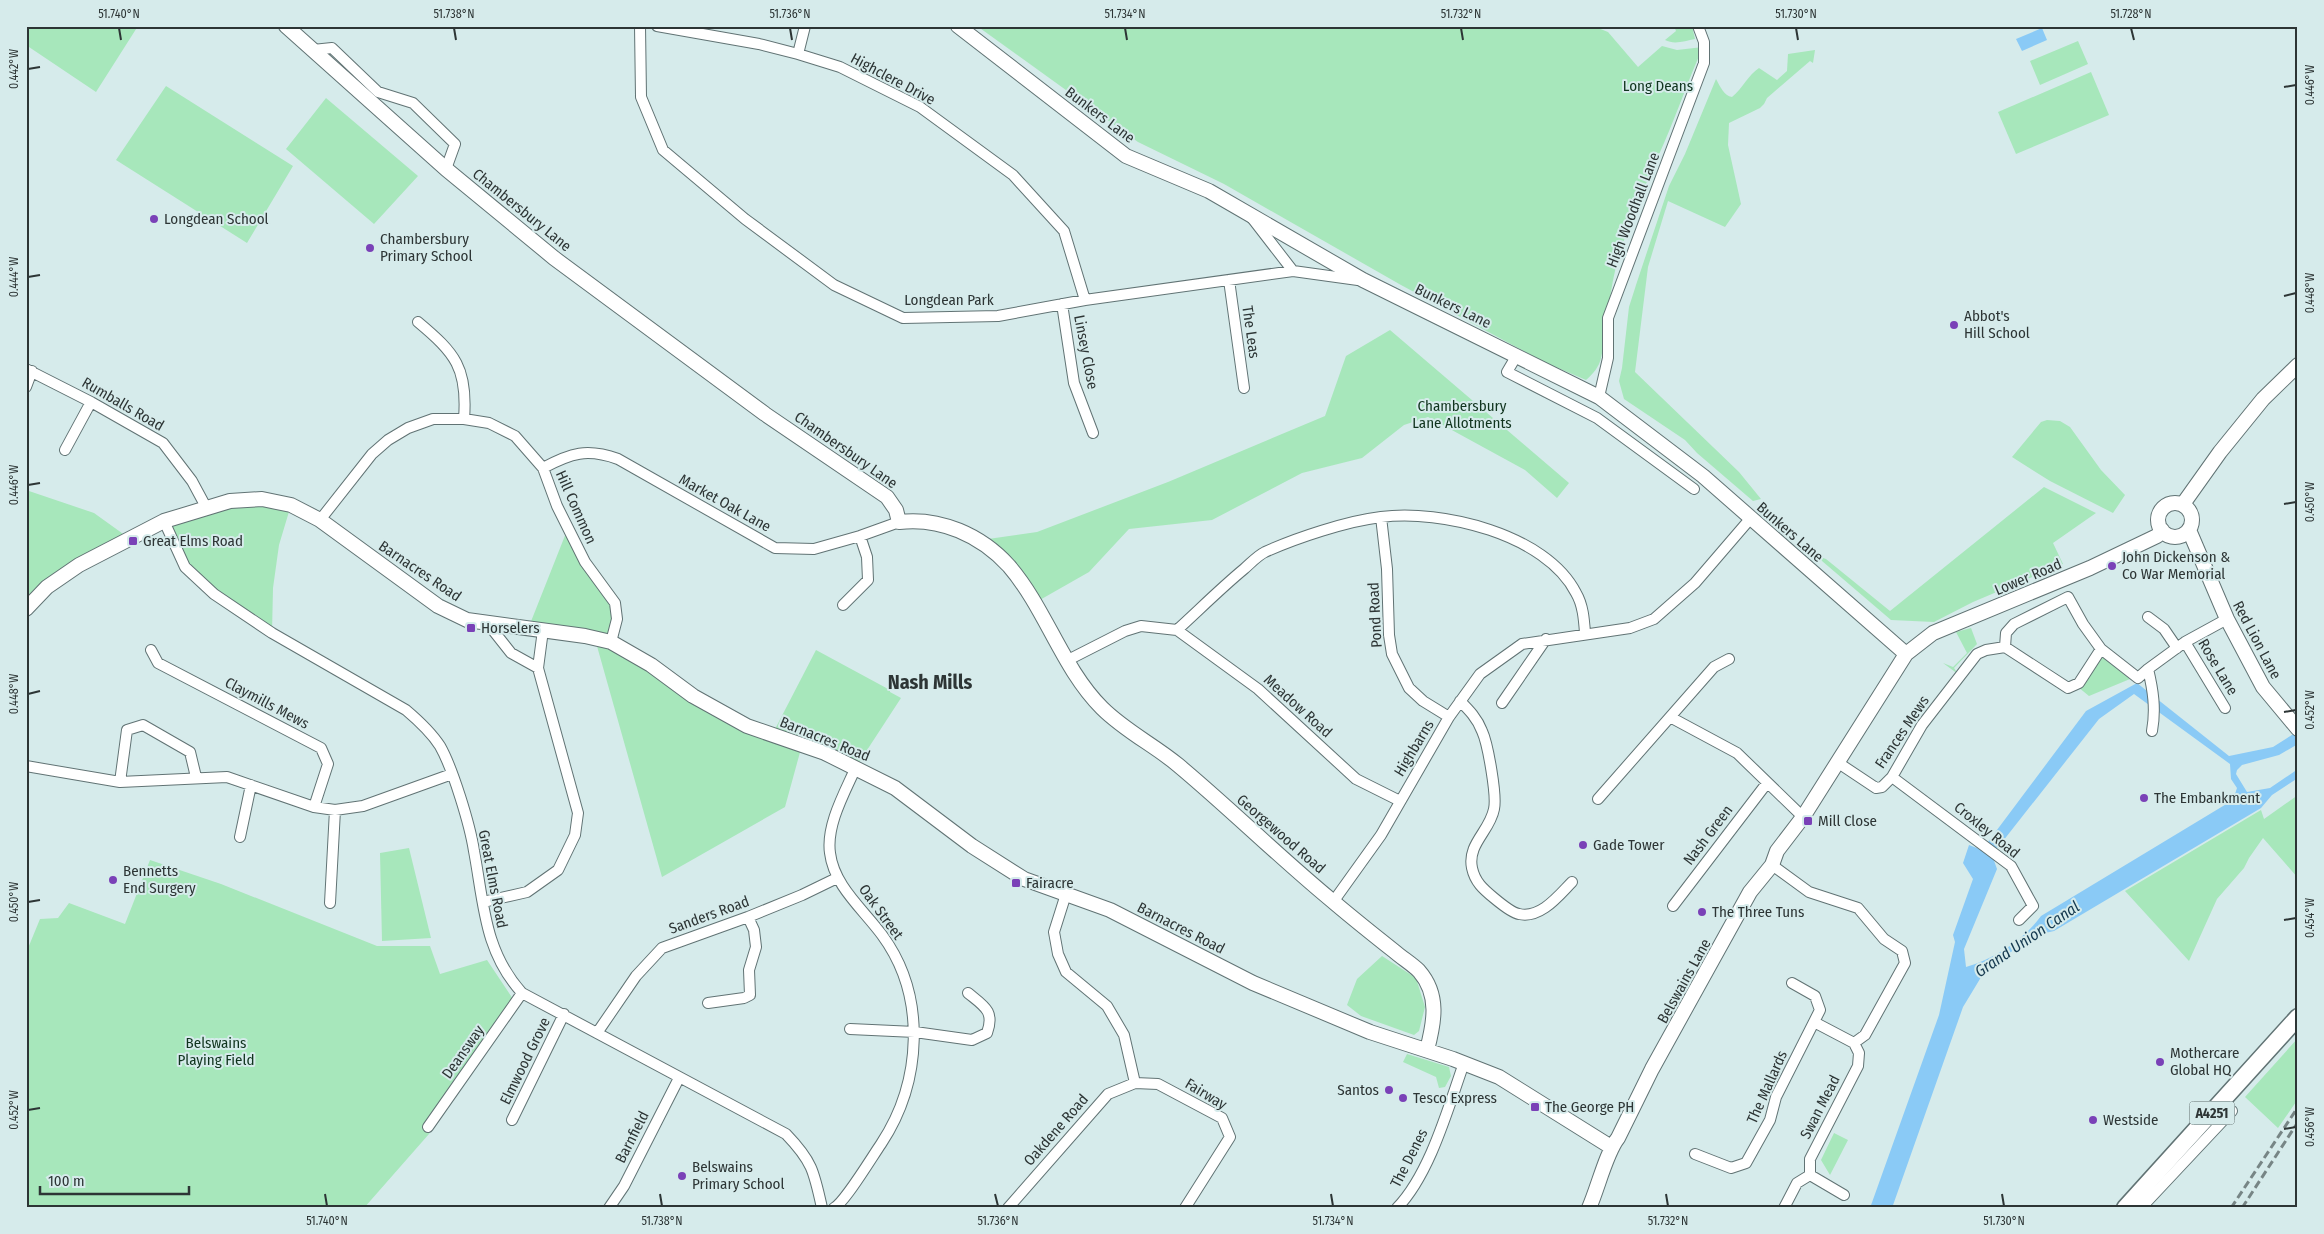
<svg xmlns="http://www.w3.org/2000/svg" width="2324" height="1234" font-family="'Fira Sans Condensed',sans-serif">
	<rect width="100%" height="100%" fill="#d6ebeb"/>
	<path fill="#a7e7bb" d="M26 26H138L96 92 26 45Z
		M977 26H1593L1608 32 1638 67 1662 46 1677 50 1703 47C1689 78 1678 111 1664 143 1646 184 1626 227 1615 271 1608 300 1608 329 1601 358 1599 367 1593 374 1586 380L1544 362 1401 285 1224 184 1138 142Z
		M1674 26H1692L1695 39C1685 41 1674 45 1665 40L1676 31Z
		M2078 41 2088 64 2040 85 2030 61Z
		M1815 50 1813 63 1810 61 1767 98 1764 104 1760 108 1729 123 1728 145 1741 204 1725 227 1668 201 1648 267 1635 372 1739 472 1761 499 1753 501 1697 453 1685 440 1624 399 1619 381 1622 368 1629 307 1636 285 1669 186 1685 154 1716 79C1720 86 1724 96 1732 97 1743 88 1748 75 1759 68L1777 80 1787 71 1788 54Z
		M2091 72 2109 115 2016 154 1998 112Z
		M166 86 293 166 247 243 116 160Z
		M326 98 418 176 374 224 286 149Z
		M1390 330 1569 483 1557 498 1525 470 1428 417 1404 425 1362 458 1302 473 1212 520 1129 529 1089 572 1031 605 981 540 1037 532 1168 482 1325 416 1346 356Z
		M2047 420 2060 421 2070 427 2101 470 2125 495 2113 513 2050 481 2012 457 2041 422Z
		M2044 487 2096 513 2053 543 2063 564 1973 602 1934 622 1891 620 1815 555 1826 559 1890 611Z
		M26 490 94 513 133 541 79 565 26 609Z
		M230 501 291 505 279 545 273 588 272 633 185 567 164 521Z
		M568 528 615 603 611 642 772 735 816 650 890 690V692L901 698 856 767 802 745 785 807 662 877 595 639 528 629Z
		M1971 628 1977 644 1954 668 1958 674 1943 663 1953 667 1967 653 1956 632Z
		M2100 658H2104L2130 679 2089 696 2078 687Z
		M2298 795V878L2263 838 2249 858 2244 868 2217 899 2189 961 2125 891 2261 810 2264 819Z
		M409 848 431 938 382 941 380 853Z
		M150 860 221 884 377 946H430L440 974 487 960 513 999 429 1134 364 1208H26V953L40 919 58 918 69 903 125 924Z
		M1382 956 1416 978 1425 1007 1419 1031 1414 1035 1361 1016 1347 1005 1357 979Z
		M2298 1038V1099L2278 1128 2245 1097Z
		M1407 1054 1449 1067 1451 1076 1445 1087 1439 1088 1436 1077 1403 1062Z
		M1834 1133 1848 1140 1830 1175 1821 1160Z"/>
	<path fill="#8acaf6" fill-rule="evenodd" d="M2042 28 2047 40 2022 51 2016 39Z
		M2137 683 2229 756 2273 747 2298 731V744L2279 755 2242 765 2237 770 2236 774 2247 792 2270 788 2298 769V778L2272 795 2261 808 2054 931 2036 935 1986 969 1963 1007 1892 1208H1870L1939 1015 1955 942 1953 935 1973 879 1963 863 1969 845 1982 850 2086 711ZM2134 694 2230 764 2231 779 2237 788 2233 800 2041 916C2024 940 1994 959 1966 967L1964 949 1997 869 1992 855 2099 719Z"/>
	<g fill="none" stroke-linecap="round" stroke-linejoin="round">
		<defs>
			<path id="street" d="M640 26 641 97 663 150 745 219 834 285 903 318 998 316 1085 300 1293 271 1358 280
				M657 26 759 44 798 54 840 67 920 107 1013 175 1064 231 1085 300
				M313 50 332 48 378 92 413 103 455 144 446 169
				M798 54 805 26
				M1252 218 1293 271
				M1229 280 1244 388
				M1062 304 1074 383 1093 433
				M418 322C455 353 468 368 464 419
				M1517 355 1507 372 1597 418 1694 489
				M26 369 91 402 163 443 192 481 206 507
				M26 387 32 371
				M1599 397 1608 358V318L1704 63V42L1698 26
				M65 450 91 402
				M543 468C571 453 587 448 618 459L775 548 814 549 860 536 899 522
				M1381 517 1387 569 1389 635 1392 654 1409 688 1423 701 1449 717
				M320 520 372 454 388 440 408 428 433 419H464L489 423 515 436 543 468 557 506 585 562 615 603 617 619 611 642
				M164 521 185 567 214 594 272 633 406 710C419 721 431 732 440 746 453 769 470 825 474 851 484 904 484 951 522 993L786 1134C812 1161 814 1171 822 1208
				M843 605 868 580 867 557 860 536
				M2148 617 2164 629 2177 648
				M488 624 511 653 538 668
				M1177 630 1258 689 1356 779 1400 801
				M2185 642 2225 708
				M2005 647 2006 633 2014 624 2068 597 2083 624 2101 649 2138 678 2148 669
				M151 650 158 663 321 748 328 764 314 807
				M1068 660 1125 631 1141 626 1177 630C1199 610 1221 588 1244 569 1251 563 1257 556 1265 552 1296 538 1347 521 1381 517 1441 509 1546 534 1576 593 1583 605 1584 619 1585 633
				M1460 701C1469 710 1477 718 1482 731 1488 744 1497 796 1494 809 1490 831 1467 844 1472 868 1475 882 1483 889 1494 898 1500 903 1512 913 1519 914 1541 919 1559 895 1572 882
				M1502 703 1546 639
				M1670 717 1737 753 1803 817
				M2152 731C2156 709 2153 690 2148 669L2185 642 2227 619
				M1837 762 1876 788 1882 787 1892 777 1922 725 1977 654 1986 650 2005 647 2068 688 2079 683 2101 649
				M26 766 120 782 227 777 314 807 335 810 363 806 452 774
				M1892 777 2011 866 2033 906 2019 920
				M120 782 127 730 143 725 190 752 196 777
				M1598 799 1714 667 1729 659
				M240 837 251 785
				M1772 865 1809 892 1858 908 1884 939 1902 951 1905 963 1865 1035 1854 1043
				M1066 894 1054 932 1058 954 1066 972 1107 1006 1124 1035 1135 1083
				M483 902 527 892 558 870 575 835 578 813 538 668 543 630
				M1333 902 1381 835 1449 717 1480 674 1522 644 1630 628 1654 619 1695 583 1750 519
				M330 903 335 810
				M1673 906 1767 783
				M708 1003 744 998 750 995 749 970 756 947 754 930 748 917
				M850 1029 915 1032 972 1040 987 1033C995 1011 984 1006 968 993
				M597 1033 636 976 662 948 748 917 802 895 837 878
				M512 1120 564 1014
				M428 1127 522 993
				M1695 1154 1731 1168 1746 1163 1770 1120 1776 1097 1820 1010 1815 996 1792 983
				M1810 1175 1844 1195
				M609 1208 624 1186 679 1078
				M834 1208C845 1202 872 1157 881 1144 922 1082 927 996 882 935 863 909 834 886 830 853 826 825 845 792 856 767
				M1008 1208 1108 1094 1135 1083 1158 1084 1222 1118 1230 1137 1185 1208
				M1397 1208C1430 1174 1448 1108 1464 1063
				M1784 1208 1797 1183 1810 1175V1159L1858 1066 1859 1053 1854 1043 1814 1022
				M2141 1208 2232 1111"/>
			<path id="secondary" d="M286 26 446 169 554 258 765 414 887 497 896 510 899 522C940 517 981 535 1009 566 1046 609 1062 668 1102 708 1125 731 1154 745 1178 765 1232 810 1282 860 1336 904 1355 920 1375 936 1394 951 1402 958 1412 964 1419 971 1440 995 1434 1023 1427 1050
				M958 26 1126 156 1209 191 1363 280 1599 397 1703 476 1906 654
				M2158 520a17 17 0 1 1 34 0a17 17 0 1 1-34 0Z
				M2183 504 2220 452 2263 399 2298 365
				M2189 530 2227 619 2263 687 2298 729
				M26 609 47 587 79 565 164 521 230 501 262 499 291 505 320 520 438 606 467 620 585 636 611 642 651 665 693 696 747 726 825 753 895 788 972 846 1024 879 1110 910 1253 983 1370 1032 1453 1059 1499 1077 1611 1147
				M1589 1208C1598 1188 1606 1153 1618 1138L1652 1069 1750 892 1772 865 1777 851 1803 817 1906 654 1933 633 2090 568 2157 536 2162 530"/>
			<path id="primary" d="M2125 1208 2298 1017"/>
		</defs>
		<use href="#street" stroke="#617374" stroke-width="12"/>
		<use href="#secondary" stroke="#617374" stroke-width="16"/>
		<use href="#primary" stroke="#617374" stroke-width="19"/>
		<use href="#street" stroke="#fff" stroke-width="10"/>
		<use href="#secondary" stroke="#fff" stroke-width="14"/>
		<use href="#primary" stroke="#fff" stroke-width="16"/>
		<path stroke="#778585" stroke-width="3" stroke-dasharray="8 4" stroke-linecap="butt" d="M2231 1208 2298 1107
			M2242 1208 2298 1122"/>
	</g>
	<path fill="none" stroke="#2d3535" stroke-width="2" d="M119 28 121 40M454 28 456 40M790 28 792 40M1125 28 1127 40M1461 28 1463 40M1796 28 1798 40M2131 28 2134 40M28 69 40 67M2284 87 2296 85M28 277 40 275M2284 296 2296 293M28 485 40 483M2284 504 2296 502M28 694 40 691M2284 712 2296 710M28 902 40 900M2284 920 2296 918M28 1110 40 1108M2284 1129 2296 1127M325 1194 327 1206M660 1194 662 1206M995 1194 998 1206M1331 1194 1333 1206M1666 1194 1668 1206M2002 1194 2004 1206"/>
	<g fill="#7a41b7" stroke="#d6ebeb" stroke-width="2">
		<circle cx="154" cy="219" r="5"/>
		<circle cx="370" cy="248" r="5"/>
		<circle cx="1954" cy="325" r="5"/>
		<rect x="128" y="536" width="10" height="10" rx="2.5"/>
		<circle cx="2112" cy="566" r="5"/>
		<rect x="466" y="623" width="10" height="10" rx="2.5"/>
		<circle cx="2144" cy="798" r="5"/>
		<rect x="1803" y="816" width="10" height="10" rx="2.5"/>
		<circle cx="1583" cy="845" r="5"/>
		<circle cx="113" cy="880" r="5"/>
		<rect x="1011" y="878" width="10" height="10" rx="2.5"/>
		<circle cx="1702" cy="912" r="5"/>
		<circle cx="2160" cy="1062" r="5"/>
		<circle cx="1389" cy="1090" r="5"/>
		<circle cx="1403" cy="1098" r="5"/>
		<rect x="1530" y="1102" width="10" height="10" rx="2.5"/>
		<circle cx="2093" cy="1120" r="5"/>
		<circle cx="682" cy="1176" r="5"/>
	</g>
	<g text-anchor="middle" dominant-baseline="central" stroke-width="4" stroke-linejoin="round" paint-order="stroke">
		<rect fill="#d6ebeb" stroke="#606c6c" stroke-width="1" x="2189.5" y="1101.5" width="45" height="23" rx="4"/>
		<g font-size="14" font-weight="bold" fill="#2d3535">
			<text x="2212" y="1113">A4251</text>
		</g>
		<g font-size="15" fill="#2d3535" stroke="#d6ebeb">
			<text transform="translate(893 79) rotate(28)">Highclere Drive</text>
			<text transform="translate(1100 115) rotate(37)">Bunkers Lane</text>
			<text transform="translate(522 210) rotate(39)">Chambersbury Lane</text>
			<text transform="translate(1633 210) rotate(-69)">High Woodhall Lane</text>
			<text x="949" y="300">Longdean Park</text>
			<text transform="translate(1453 306) rotate(26)">Bunkers Lane</text>
			<text transform="translate(1251 332) rotate(82)">The Leas</text>
			<text transform="translate(1086 352) rotate(79)">Linsey Close</text>
			<text transform="translate(123 404) rotate(30)">Rumballs Road</text>
			<text transform="translate(846 450) rotate(35)">Chambersbury Lane</text>
			<text transform="translate(725 503) rotate(29)">Market Oak Lane</text>
			<text transform="translate(576 507) rotate(66)">Hill Common</text>
			<text transform="translate(1790 532) rotate(41)">Bunkers Lane</text>
			<text transform="translate(420 571) rotate(34)">Barnacres Road</text>
			<text transform="translate(2028 577) rotate(-23)">Lower Road</text>
			<text transform="translate(1375 615) rotate(-93)">Pond Road</text>
			<text transform="translate(2257 640) rotate(62)">Red Lion Lane</text>
			<text transform="translate(2218 667) rotate(59)">Rose Lane</text>
			<text transform="translate(267 703) rotate(28)">Claymills Mews</text>
			<text transform="translate(1298 706) rotate(42)">Meadow Road</text>
			<text transform="translate(1902 732) rotate(-56)">Frances Mews</text>
			<text transform="translate(825 739) rotate(22)">Barnacres Road</text>
			<text transform="translate(1414 748) rotate(-59)">Highbarns</text>
			<text transform="translate(1987 830) rotate(39)">Croxley Road</text>
			<text transform="translate(1281 834) rotate(41)">Georgewood Road</text>
			<text transform="translate(1708 835) rotate(-53)">Nash Green</text>
			<text transform="translate(493 879) rotate(79)">Great Elms Road</text>
			<text transform="translate(881 912) rotate(54)">Oak Street</text>
			<text transform="translate(709 915) rotate(-20)">Sanders Road</text>
			<text transform="translate(1181 928) rotate(27)">Barnacres Road</text>
			<text transform="translate(1684 981) rotate(-61)">Belswains Lane</text>
			<text transform="translate(463 1052) rotate(-55)">Deansway</text>
			<text transform="translate(525 1061) rotate(-64)">Elmwood Grove</text>
			<text transform="translate(1767 1087) rotate(-66)">The Mallards</text>
			<text transform="translate(1206 1094) rotate(31)">Fairway</text>
			<text transform="translate(1820 1107) rotate(-63)">Swan Mead</text>
			<text transform="translate(1056 1130) rotate(-49)">Oakdene Road</text>
			<text transform="translate(632 1137) rotate(-63)">Barnfield</text>
			<text transform="translate(1409 1158) rotate(-63)">The Denes</text>
		</g>
		<g font-size="15" fill="#10341e" stroke="#d6ebeb">
			<text x="1658" y="86">Long Deans</text>
			<text x="1462" y="406">Chambersbury<tspan x="1462" dy="17">Lane Allotments</tspan></text>
			<text x="216" y="1043">Belswains<tspan x="216" dy="17">Playing Field</tspan></text>
		</g>
		<g font-size="15" fill="#2d3535" stroke="#d6ebeb" text-anchor="start">
			<text x="164" y="219">Longdean School</text>
			<text x="380" y="239">Chambersbury<tspan x="380" dy="17">Primary School</tspan></text>
			<text x="1964" y="316">Abbot's<tspan x="1964" dy="17">Hill School</tspan></text>
			<text x="143" y="541">Great Elms Road</text>
			<text x="2122" y="557">John Dickenson &amp;<tspan x="2122" dy="17">Co War Memorial</tspan></text>
			<text x="481" y="628">Horselers</text>
			<text x="2154" y="798">The Embankment</text>
			<text x="1818" y="821">Mill Close</text>
			<text x="1593" y="845">Gade Tower</text>
			<text x="123" y="871">Bennetts<tspan x="123" dy="17">End Surgery</tspan></text>
			<text x="1026" y="883">Fairacre</text>
			<text x="1712" y="912">The Three Tuns</text>
			<text x="2170" y="1053">Mothercare<tspan x="2170" dy="17">Global HQ</tspan></text>
			<text x="1379" y="1090" text-anchor="end">Santos</text>
			<text x="1413" y="1098">Tesco Express</text>
			<text x="1545" y="1107">The George PH</text>
			<text x="2103" y="1120">Westside</text>
			<text x="692" y="1167">Belswains<tspan x="692" dy="17">Primary School</tspan></text>
		</g>
		<g font-size="16" font-style="italic" fill="#15394f" stroke="#d6ebeb">
			<text transform="translate(2027 939) rotate(-34)">Grand Union Canal</text>
		</g>
		<g font-size="20" font-weight="bold" fill="#2d3535" stroke="#d6ebeb">
			<text x="930" y="682">Nash Mills</text>
		</g>
	</g>
	<rect width="2324" height="1234" fill="none" stroke="#d6ebeb" stroke-width="55"/>
	<path d="M40 1186v8h149v-8" fill="none" stroke="#2d3535" stroke-width="2.5"/>
	<text x="48" y="1186" font-size="15" fill="#2d3535" stroke="#d6ebeb" stroke-width="4" paint-order="stroke">100 m</text>
	<rect x="28" y="28" width="2268" height="1178" fill="none" stroke="#2d3535" stroke-width="2"/>
	<g font-size="12" text-anchor="middle" fill="#2d3535">
		<text x="119" y="18">51.740°N</text>
		<text x="454" y="18">51.738°N</text>
		<text x="790" y="18">51.736°N</text>
		<text x="1125" y="18">51.734°N</text>
		<text x="1461" y="18">51.732°N</text>
		<text x="1796" y="18">51.730°N</text>
		<text x="2131" y="18">51.728°N</text>
		<text transform="translate(14 69) rotate(-90)" y="4">0.442°W</text>
		<text transform="translate(2310 85) rotate(-90)" y="4">0.446°W</text>
		<text transform="translate(14 277) rotate(-90)" y="4">0.444°W</text>
		<text transform="translate(2310 293) rotate(-90)" y="4">0.448°W</text>
		<text transform="translate(14 485) rotate(-90)" y="4">0.446°W</text>
		<text transform="translate(2310 502) rotate(-90)" y="4">0.450°W</text>
		<text transform="translate(14 694) rotate(-90)" y="4">0.448°W</text>
		<text transform="translate(2310 710) rotate(-90)" y="4">0.452°W</text>
		<text transform="translate(14 902) rotate(-90)" y="4">0.450°W</text>
		<text transform="translate(2310 918) rotate(-90)" y="4">0.454°W</text>
		<text transform="translate(14 1110) rotate(-90)" y="4">0.452°W</text>
		<text transform="translate(2310 1127) rotate(-90)" y="4">0.456°W</text>
		<text x="327" y="1225">51.740°N</text>
		<text x="662" y="1225">51.738°N</text>
		<text x="998" y="1225">51.736°N</text>
		<text x="1333" y="1225">51.734°N</text>
		<text x="1668" y="1225">51.732°N</text>
		<text x="2004" y="1225">51.730°N</text>
	</g>
</svg>
